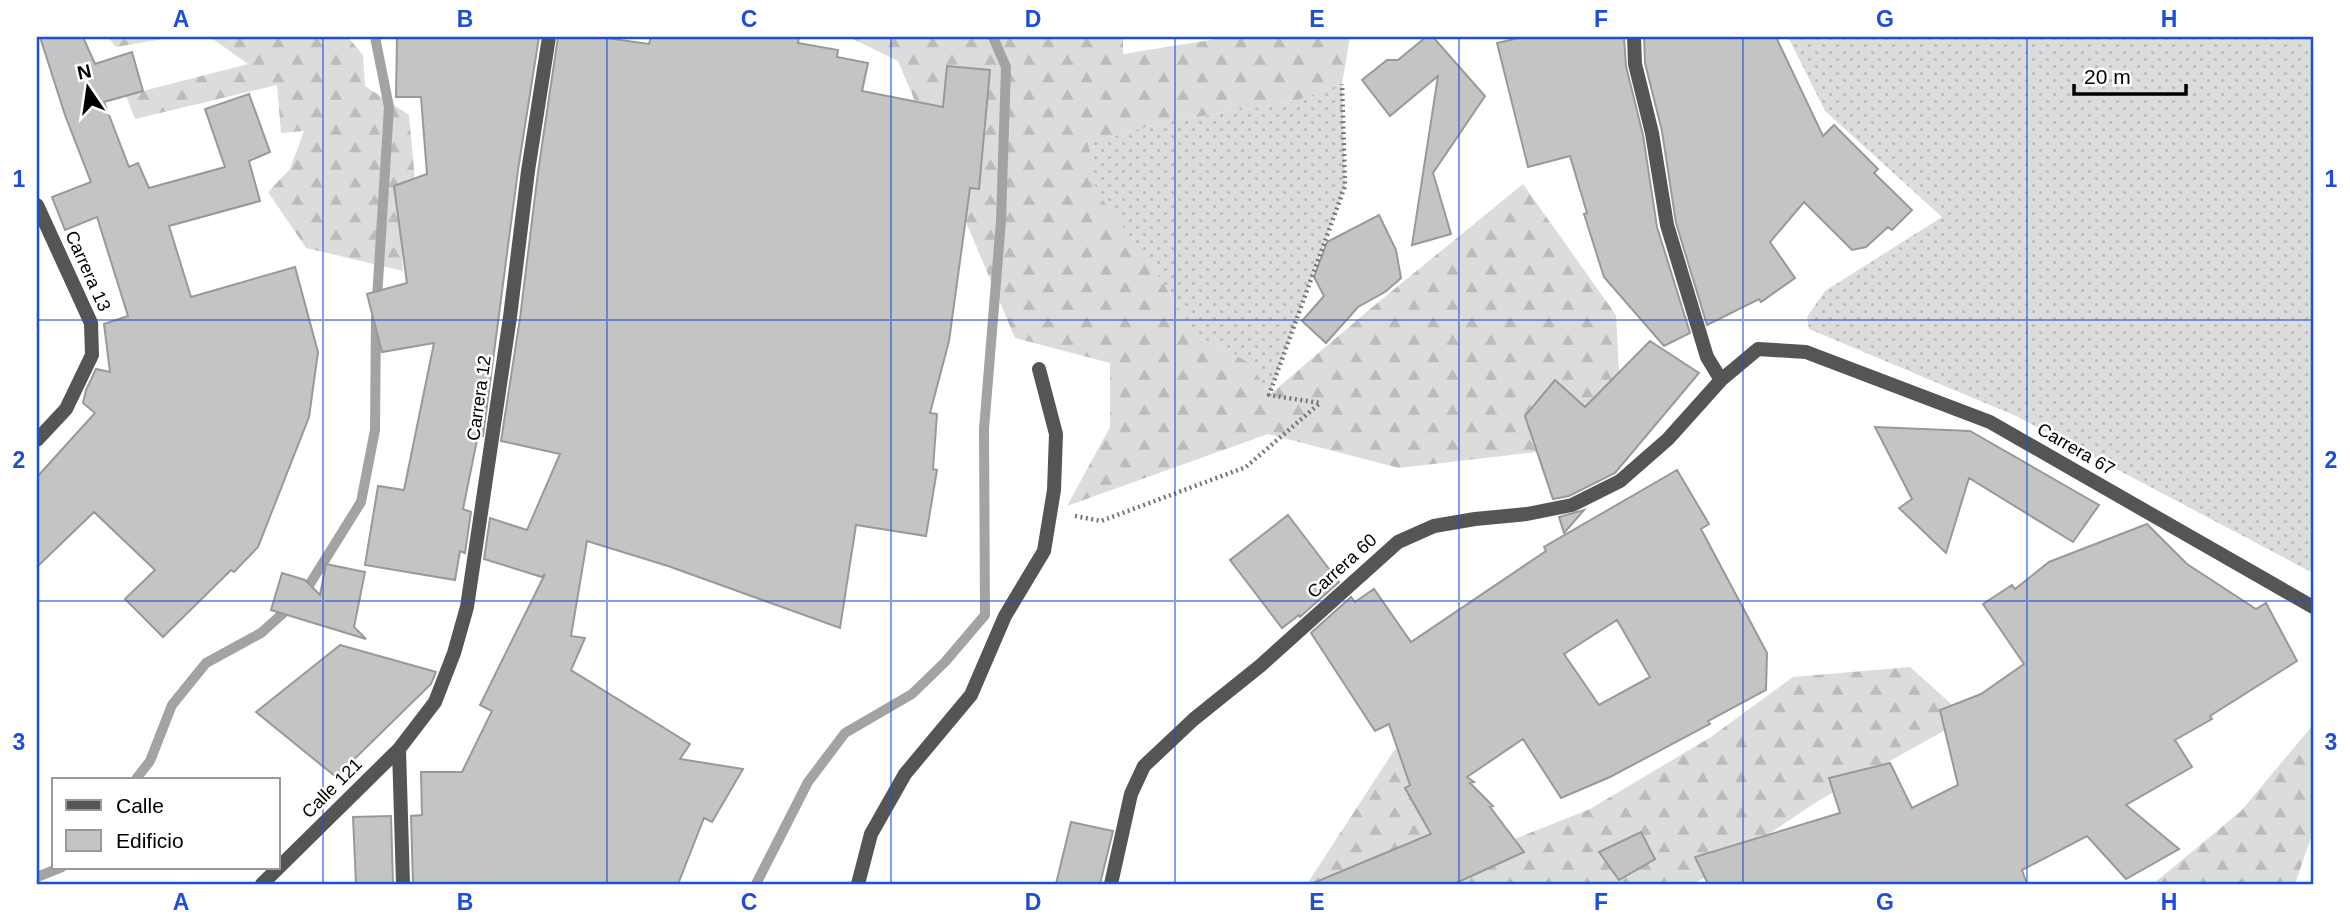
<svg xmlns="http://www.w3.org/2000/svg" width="2350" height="921" font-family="Arial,sans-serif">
	<defs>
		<pattern id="grass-dots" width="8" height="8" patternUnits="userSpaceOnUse" patternTransform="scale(1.75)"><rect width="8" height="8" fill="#dcdcdc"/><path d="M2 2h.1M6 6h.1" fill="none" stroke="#bbb" stroke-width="1.8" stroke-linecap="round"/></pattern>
		<pattern id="forest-firs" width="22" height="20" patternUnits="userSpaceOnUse" patternTransform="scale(1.75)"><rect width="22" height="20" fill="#dcdcdc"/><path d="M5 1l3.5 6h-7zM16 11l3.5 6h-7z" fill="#bbb"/></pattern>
	</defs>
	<rect width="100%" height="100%" fill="#fff"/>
	<path fill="url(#grass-dots)" d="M1788 37H2313V573L2016 416 1809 329 1807 317 1825 291 1942 217 1825 111Z
		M1342 84 1345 186 1269 395 1251 363 1197 337 1154 269 1095 191 1087 143 1161 123 1295 101Z"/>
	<path fill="url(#forest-firs)" d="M108 37H174L116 47Z
		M210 37H348L363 55 365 86 409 115 415 180 398 204 403 271 306 248 268 192 290 169 304 131 281 133 277 85 135 119 125 93 143 91 248 64Z
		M849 37H1123V54L1229 37H1350L1342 84 1295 101 1161 123 1088 143 1096 191 1154 269 1197 337 1251 363 1269 395 1370 309 1523 184 1616 315 1620 390 1579 447 1399 468 1268 434 1067 506 1110 427V363L1015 338 898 61Z
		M1910 667 1967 718 1818 801 1694 884H1307L1395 749 1448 770 1512 840 1590 809 1711 737 1793 677Z
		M2313 725V832L2295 884H2153L2241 811Z"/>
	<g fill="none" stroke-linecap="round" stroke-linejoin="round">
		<path stroke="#a3a3a3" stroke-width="10" d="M303 595 361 502 375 430 376 314 389 107 375 37
			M136 779 150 761 172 705 206 663 261 633 291 606
			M37 877 62 867
			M756 884 808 782 845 733 912 694 945 662 985 615 984 429 1001 221 1006 67 993 37"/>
	</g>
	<path fill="#c4c4c4" stroke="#999" stroke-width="2" fill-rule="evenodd" d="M40 37H83L95 64 132 52 143 91 104 102 129 167 138 163 149 188 225 167 205 109 249 94 270 152 249 161 260 201 169 226 191 297 295 267 318 352 309 417 258 547 234 572 231 570 163 637 125 599 155 570 94 512 37 567V477L95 413 83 403 86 390 96 369 110 372 104 324 128 316 97 217 65 230 52 197 91 182 65 115Z
		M397 37H539L518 170 483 436 478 435 463 509 471 512 465 553 460 551 455 580 365 565 378 486 404 490 434 343 382 352 367 294 407 283 394 186 427 174 421 97H396Z
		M558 37H599L649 44 651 37H799L798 43 838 50 837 57 868 63 862 91 943 107 947 66 990 70 979 189 970 188 949 341 930 413 937 414 933 469 937 470 926 536 856 525 840 628 668 566 587 541 571 636 585 638 571 670 690 744 680 759 743 769 712 822 704 818 678 884H413L411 816 422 815 421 772H462L492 711 480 705 545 574 542 577 484 559 490 518 527 530 560 454 501 441 520 318 538 172Z
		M1426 37H1433L1485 96 1433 173 1451 234 1412 245 1438 76 1390 116 1362 80 1387 60H1398Z
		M1523 37H1624L1626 66 1643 135 1657 227 1690 333 1664 346 1604 277 1584 214 1587 213 1570 156 1528 167 1497 43Z
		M1644 37H1776L1823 136 1834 125 1878 169 1874 173 1912 210 1892 230 1888 227 1866 247 1852 250 1804 202 1770 242 1795 278 1761 302 1759 299 1707 325 1676 223 1662 131 1645 63Z
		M1379 215 1396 250 1401 278 1385 292 1358 307 1326 343 1302 321 1324 296 1314 277 1327 242Z
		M1650 341 1699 373 1615 473 1569 496 1553 499 1525 416 1555 380 1585 407Z
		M1875 427 1970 431 2099 505 2073 542 1969 478 1946 553 1899 508 1912 499Z
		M1677 470 1709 524 1701 529 1767 653 1766 690 1708 721 1710 724 1610 777 1561 798 1523 739 1467 777 1474 782 1470 783 1493 806 1490 807 1524 852 1454 884H1311L1431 834 1405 788 1410 785 1389 724 1375 731 1311 633 1351 597 1355 602 1374 589 1411 642 1546 551 1544 547ZM1617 620 1650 677 1599 705 1564 654Z
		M1584 510 1564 533 1559 517Z
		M1288 515 1339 582 1300 617 1299 615 1282 628 1230 560Z
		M2147 524 2187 564 2256 609 2266 603 2297 661 2210 716 2212 719 2175 740 2192 767 2126 805 2179 849 2126 879 2087 836 2022 870 2027 884H1708L1695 857 1840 813 1829 778 1890 763 1912 808 1958 785 1940 710 1981 694 2024 664 1983 604 2012 585 2015 589 2049 562Z
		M326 564 365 572 354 627 366 639 271 610 282 573 305 580 320 595Z
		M340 645 436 672 431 684 336 777 256 712Z
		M391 816 393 884H356L353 817Z
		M1071 822 1113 831 1100 884H1056Z
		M1641 832 1655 859 1619 880 1599 852Z"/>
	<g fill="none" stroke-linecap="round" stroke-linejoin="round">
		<path stroke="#777" stroke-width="4.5" stroke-dasharray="2 3.5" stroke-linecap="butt" d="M1075 516 1101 521 1246 467 1320 403 1269 395 1345 186 1342 84"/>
		<path stroke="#555" stroke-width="14" d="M1634 37 1635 64 1652 133 1667 225 1707 357 1721 380
			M399 749 403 884
			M262 884 399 749 435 702 454 653 467 607 510 317 528 171 549 37
			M858 884 871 834 905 774 971 695 1005 616 1044 551 1054 490 1056 434 1039 369
			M1111 884 1131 794 1144 766 1194 719 1260 666 1398 542 1434 526 1475 519 1527 514 1572 505 1620 481 1668 439 1721 380 1758 349 1806 352 1990 422 2313 607"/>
		<path stroke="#555" stroke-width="14" d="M37 205 91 323 92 355 66 409 37 440"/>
	</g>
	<path fill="none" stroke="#1d4ed8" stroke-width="2" stroke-opacity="0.55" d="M323 37V884M607 37V884M891 37V884M1175 37V884M1459 37V884M1743 37V884M2027 37V884M37 320H2313M37 601H2313"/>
	<g text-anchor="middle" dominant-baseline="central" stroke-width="5" stroke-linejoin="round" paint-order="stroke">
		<g font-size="18" fill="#000" stroke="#fff">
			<text transform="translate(88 271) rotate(66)">Carrera 13</text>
			<text transform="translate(479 398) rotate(-82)">Carrera 12</text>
			<text transform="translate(2076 449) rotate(30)">Carrera 67</text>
			<text transform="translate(1342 566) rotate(-42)">Carrera 60</text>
			<text transform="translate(332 788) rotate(-45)">Calle 121</text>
		</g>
	</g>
	<rect width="2350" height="921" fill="none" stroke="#ffffff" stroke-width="77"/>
	<rect x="52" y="778" width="228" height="91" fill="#ffffff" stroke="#999999" stroke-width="2"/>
	<rect x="66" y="800" width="35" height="10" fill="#555555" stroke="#999999" stroke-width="2"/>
	<text x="116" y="813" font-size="21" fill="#000000">Calle</text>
	<rect x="66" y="830" width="35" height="21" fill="#c4c4c4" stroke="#999999" stroke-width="2"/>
	<text x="116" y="848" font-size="21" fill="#000000">Edificio</text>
	<g transform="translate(88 88) rotate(347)" stroke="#ffffff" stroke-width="5" paint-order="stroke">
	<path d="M0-5L12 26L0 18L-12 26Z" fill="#000000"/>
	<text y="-10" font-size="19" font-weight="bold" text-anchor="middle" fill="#000000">N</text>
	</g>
	<path d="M2074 84v10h112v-10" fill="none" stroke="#000000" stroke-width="3.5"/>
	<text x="2084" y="84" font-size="21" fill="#000000" stroke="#ffffff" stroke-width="5" paint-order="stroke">20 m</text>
	<rect x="38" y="38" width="2274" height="845" fill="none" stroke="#1d4ed8" stroke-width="2.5"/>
	<g font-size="23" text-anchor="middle" font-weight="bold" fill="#1d4ed8">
		<text x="181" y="27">A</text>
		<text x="465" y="27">B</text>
		<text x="749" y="27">C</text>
		<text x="1033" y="27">D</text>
		<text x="1317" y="27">E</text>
		<text x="1601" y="27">F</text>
		<text x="1885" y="27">G</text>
		<text x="2169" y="27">H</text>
		<text x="19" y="187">1</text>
		<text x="2331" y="187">1</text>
		<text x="19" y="468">2</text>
		<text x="2331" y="468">2</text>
		<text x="19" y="750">3</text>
		<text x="2331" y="750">3</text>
		<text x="181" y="910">A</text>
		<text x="465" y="910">B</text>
		<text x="749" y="910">C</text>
		<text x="1033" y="910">D</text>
		<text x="1317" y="910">E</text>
		<text x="1601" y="910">F</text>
		<text x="1885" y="910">G</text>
		<text x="2169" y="910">H</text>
	</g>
</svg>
